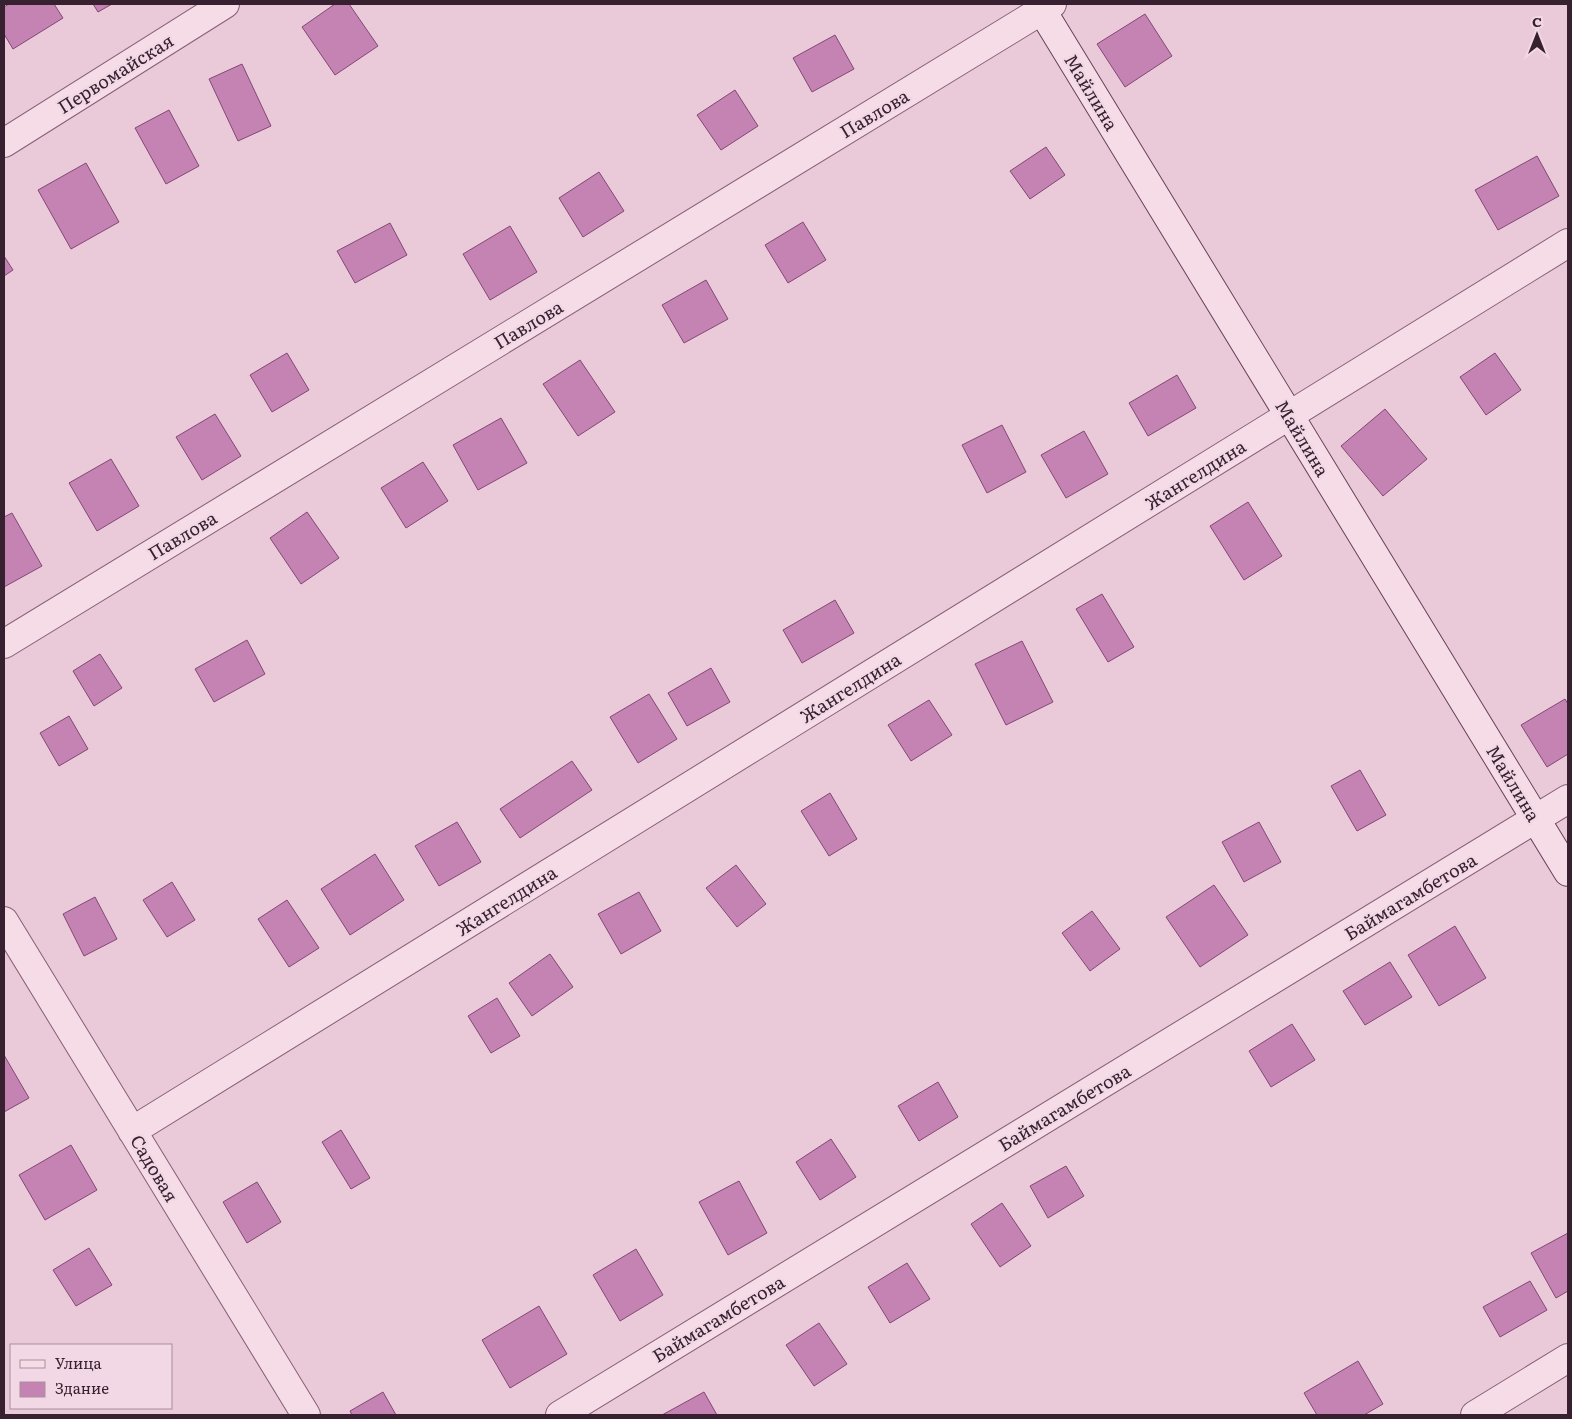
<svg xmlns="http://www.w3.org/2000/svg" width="1572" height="1419" font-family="Literata,serif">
	<rect width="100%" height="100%" fill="#eac9d8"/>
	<path fill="#c583b4" stroke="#824874" d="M9 4H54L63 18 13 49 4 34V7Z
		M93 4H112L98 12Z
		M335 4H349L378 46 335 75 302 27Z
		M1145 14 1172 56 1125 87 1097 44Z
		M835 35 854 69 812 92 793 58Z
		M242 64 271 126 238 141 209 79Z
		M735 90 758 126 721 150 697 115Z
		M169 110 199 166 166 184 135 128Z
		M1046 147 1065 175 1030 199 1010 171Z
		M1537 156 1559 196 1498 230 1475 190Z
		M86 163 119 222 71 249 38 190Z
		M599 172 624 211 583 237 559 198Z
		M803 222 826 260 788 283 765 245Z
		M390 223 407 255 355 283 337 251Z
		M510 226 537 272 490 300 463 254Z
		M4 256 13 270 4 276Z
		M706 280 728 319 684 343 662 305Z
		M287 353 309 390 272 412 250 375Z
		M1495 353 1521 390 1486 415 1460 377Z
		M580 360 615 412 578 436 543 384Z
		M1177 375 1196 408 1148 436 1129 403Z
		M1385 409 1427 459 1383 496 1341 446Z
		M215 414 241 456 202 480 176 437Z
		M501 418 527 463 478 490 453 445Z
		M1002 425 1026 472 987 493 962 445Z
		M1084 431 1108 474 1066 498 1041 455Z
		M111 459 139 506 97 531 69 483Z
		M423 462 448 501 406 528 381 488Z
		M1248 502 1282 556 1244 580 1210 526Z
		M307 512 339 558 301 584 270 538Z
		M12 513 42 566 4 587V517Z
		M1102 594 1134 647 1108 662 1076 609Z
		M835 600 854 633 802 663 783 630Z
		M247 640 265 674 214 702 195 669Z
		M1022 641 1053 702 1006 725 975 664Z
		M100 654 122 688 94 706 73 671Z
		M711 668 730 702 687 726 668 693Z
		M649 694 677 739 638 763 610 717Z
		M1565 699 1568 704V754L1547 767 1521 725Z
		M929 700 952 735 911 761 888 725Z
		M69 716 88 749 59 766 40 733Z
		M572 761 592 790 520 838 500 809Z
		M1360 770 1386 815 1357 831 1331 786Z
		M830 793 857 839 829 856 801 811Z
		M457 822 481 862 439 886 415 846Z
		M1259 822 1281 862 1244 882 1222 842Z
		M375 854 404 900 350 935 321 889Z
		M736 865 766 904 737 927 706 888Z
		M172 882 195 920 167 937 143 900Z
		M1214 885 1248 935 1200 967 1166 917Z
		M639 892 661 931 621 954 598 914Z
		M95 897 117 939 84 956 63 914Z
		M287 900 319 948 289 967 258 919Z
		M1092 911 1120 949 1090 971 1062 933Z
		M1455 926 1486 978 1439 1006 1408 955Z
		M550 954 573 987 532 1016 509 983Z
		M1390 962 1412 997 1365 1025 1343 991Z
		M497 998 520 1036 491 1053 468 1016Z
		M1292 1024 1315 1060 1271 1087 1249 1051Z
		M4 1055 29 1098 4 1112Z
		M938 1082 958 1117 919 1141 898 1106Z
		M341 1130 370 1178 351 1189 322 1142Z
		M831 1139 856 1177 820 1200 796 1162Z
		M71 1145 97 1190 45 1220 19 1175Z
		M1066 1166 1084 1196 1048 1218 1030 1186Z
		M739 1181 767 1233 728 1255 699 1202Z
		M257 1182 281 1222 247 1243 223 1202Z
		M1002 1203 1031 1246 1000 1267 971 1224Z
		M1568 1233V1291L1556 1298 1531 1253Z
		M89 1248 112 1285 76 1306 53 1270Z
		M636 1249 663 1295 620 1321 593 1275Z
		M907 1263 930 1299 890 1323 868 1287Z
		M1530 1281 1547 1310 1500 1337 1483 1307Z
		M539 1306 567 1354 510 1388 482 1340Z
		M819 1323 847 1364 814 1386 786 1345Z
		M1358 1361 1383 1404 1364 1415H1317L1304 1393Z
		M383 1392 396 1415H352L350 1411Z
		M704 1392 717 1415H662Z"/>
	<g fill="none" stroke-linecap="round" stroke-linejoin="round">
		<defs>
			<path id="street" d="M4 143 225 4
				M4 644 1052 4
				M4 921 306 1415
				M132 1131 1568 243
				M560 1415 1568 799
				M1475 1415 1568 1358"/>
			<path id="secondary" d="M1038 4 1568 872"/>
		</defs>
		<use href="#street" stroke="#855f77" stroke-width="30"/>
		<use href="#secondary" stroke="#67425a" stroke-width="30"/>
		<use href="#street" stroke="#f6dce7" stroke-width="28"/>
		<use href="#secondary" stroke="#f6dce7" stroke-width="28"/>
	</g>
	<g text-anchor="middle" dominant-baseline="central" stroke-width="4.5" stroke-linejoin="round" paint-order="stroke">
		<g font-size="18" fill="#372130" stroke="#f2d8e4">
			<text transform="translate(115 73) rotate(-32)">Первомайская</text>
			<text transform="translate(1092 92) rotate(59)">Майлина</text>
			<text transform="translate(874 113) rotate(-31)">Павлова</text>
			<text transform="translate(528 324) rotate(-31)">Павлова</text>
			<text transform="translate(1303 438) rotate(59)">Майлина</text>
			<text transform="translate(1195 474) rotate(-32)">Жангелдина</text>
			<text transform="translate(182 535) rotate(-31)">Павлова</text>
			<text transform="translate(850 687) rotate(-32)">Жангелдина</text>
			<text transform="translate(1514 783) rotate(59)">Майлина</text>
			<text transform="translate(1410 896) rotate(-31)">Баймагамбетова</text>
			<text transform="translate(506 900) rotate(-32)">Жангелдина</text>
			<text transform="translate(1064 1107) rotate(-31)">Баймагамбетова</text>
			<text transform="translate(155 1168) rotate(59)">Садовая</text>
			<text transform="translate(718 1318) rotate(-31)">Баймагамбетова</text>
		</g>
	</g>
	<rect width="1572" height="1419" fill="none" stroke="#372130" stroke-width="10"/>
	<rect x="10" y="1344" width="162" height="65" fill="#f2d8e4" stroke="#a78f9c"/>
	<rect x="20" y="1360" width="25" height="8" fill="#f6dce7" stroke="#a78f9c"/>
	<text x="55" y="1369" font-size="15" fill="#372130">Улица</text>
	<rect x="20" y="1382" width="25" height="15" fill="#c583b4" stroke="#a78f9c"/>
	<text x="55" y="1394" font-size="15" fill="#372130">Здание</text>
	<g transform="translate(1537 35)" stroke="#f2d8e4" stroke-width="4" paint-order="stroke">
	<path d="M0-4L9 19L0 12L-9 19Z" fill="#372130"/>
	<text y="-8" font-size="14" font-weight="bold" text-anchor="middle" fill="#372130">С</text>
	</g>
</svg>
